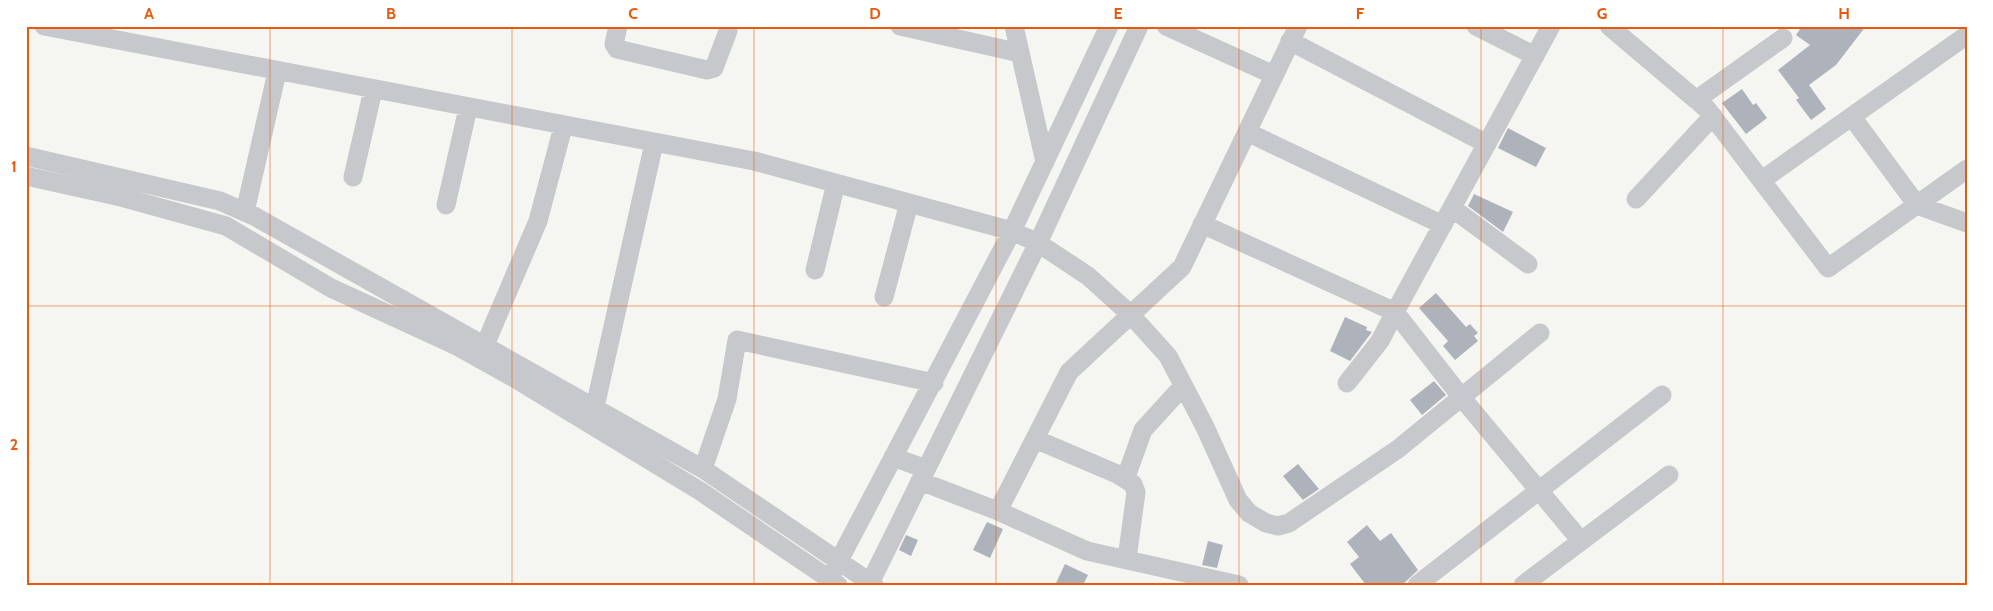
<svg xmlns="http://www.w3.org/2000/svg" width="1993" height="611" font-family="Cabin,sans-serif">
	<rect width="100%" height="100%" fill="#f5f6f2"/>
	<path fill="#aeb3bb" d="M1802 26H1866L1836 65 1809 85 1826 109 1811 120 1796 100 1799 98 1778 70 1810 45 1796 35Z
		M1742 89 1753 105 1756 103 1767 118 1746 134 1722 103Z
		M1508 128 1546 148 1536 167 1498 148Z
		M1474 194 1513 212 1503 232 1468 206Z
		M1436 293 1466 327 1470 324 1478 333 1474 336 1478 341 1455 360 1443 346 1448 341 1419 308Z
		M1345 317 1367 327 1366 330 1372 332 1350 361 1330 351Z
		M1434 381 1446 395 1422 415 1410 400Z
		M1298 464 1319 489 1303 500 1283 476Z
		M987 522 1003 529 990 558 973 550Z
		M1367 525 1380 541 1391 533 1418 570 1402 585H1366L1350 564 1359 557 1347 542Z
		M906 535 918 540 911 556 899 550Z
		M1208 541 1223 545 1217 568 1202 565Z
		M1065 564 1088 575 1083 585H1055Z"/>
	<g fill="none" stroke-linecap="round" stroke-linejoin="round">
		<path stroke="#c6c8cc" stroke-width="19" d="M44 26 754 161 1012 231 1038 243 1088 276 1130 314 1168 356 1205 427 1238 500 1249 513 1266 523 1278 526 1289 523 1398 449 1540 333
			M618 26 614 44 617 49 707 70 714 68 728 31 727 26
			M900 26 1020 53
			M1014 26 1045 162
			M1166 26 1274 75
			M1476 26 1535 56
			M1551 26 1395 312 1462 398 1581 541
			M1609 26 1707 109 1828 268 1967 169
			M1290 41 1487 144
			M1696 100 1783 38
			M1852 117 1917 205 1967 223
			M1247 132 1443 225
			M26 156 220 201 254 216 703 469 874 585
			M26 176 121 197 226 226 331 288 455 345 514 378 700 491 838 585
			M353 177 373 90
			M1762 180 1967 35
			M1636 199 1713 116
			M446 205 468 108
			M1452 208 1528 264
			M245 212 277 72
			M1202 224 1395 312 1380 341 1347 383
			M815 270 836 183
			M884 297 909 203
			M485 345 538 221 563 127
			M595 407 654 143
			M1035 439 1117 474 1133 484 1136 492 1127 559
			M893 457 926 469
			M703 469 727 399 737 340 934 383
			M1126 477 1143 430 1183 386
			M920 481 998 511 1087 551 1239 585
			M998 511 1069 372 1182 267 1298 26
			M834 570 1012 231 1109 26
			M869 585 1038 243 1139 26
			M1417 585 1662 395
			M1523 585 1669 475"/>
	</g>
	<path fill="none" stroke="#e8590c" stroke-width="1" stroke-opacity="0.55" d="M270 26V585M512 26V585M754 26V585M996 26V585M1239 26V585M1481 26V585M1723 26V585M26 306H1967"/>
	<rect width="1993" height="611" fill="none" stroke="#ffffff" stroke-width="55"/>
	<rect x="28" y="28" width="1938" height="556" fill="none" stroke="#e8590c" stroke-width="2"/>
	<g font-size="16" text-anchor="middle" font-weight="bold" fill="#e8590c">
		<text x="149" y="19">A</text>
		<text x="391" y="19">B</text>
		<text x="633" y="19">C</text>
		<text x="875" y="19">D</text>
		<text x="1118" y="19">E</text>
		<text x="1360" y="19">F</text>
		<text x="1602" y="19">G</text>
		<text x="1844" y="19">H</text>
		<text x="14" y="172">1</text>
		<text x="14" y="450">2</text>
	</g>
</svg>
